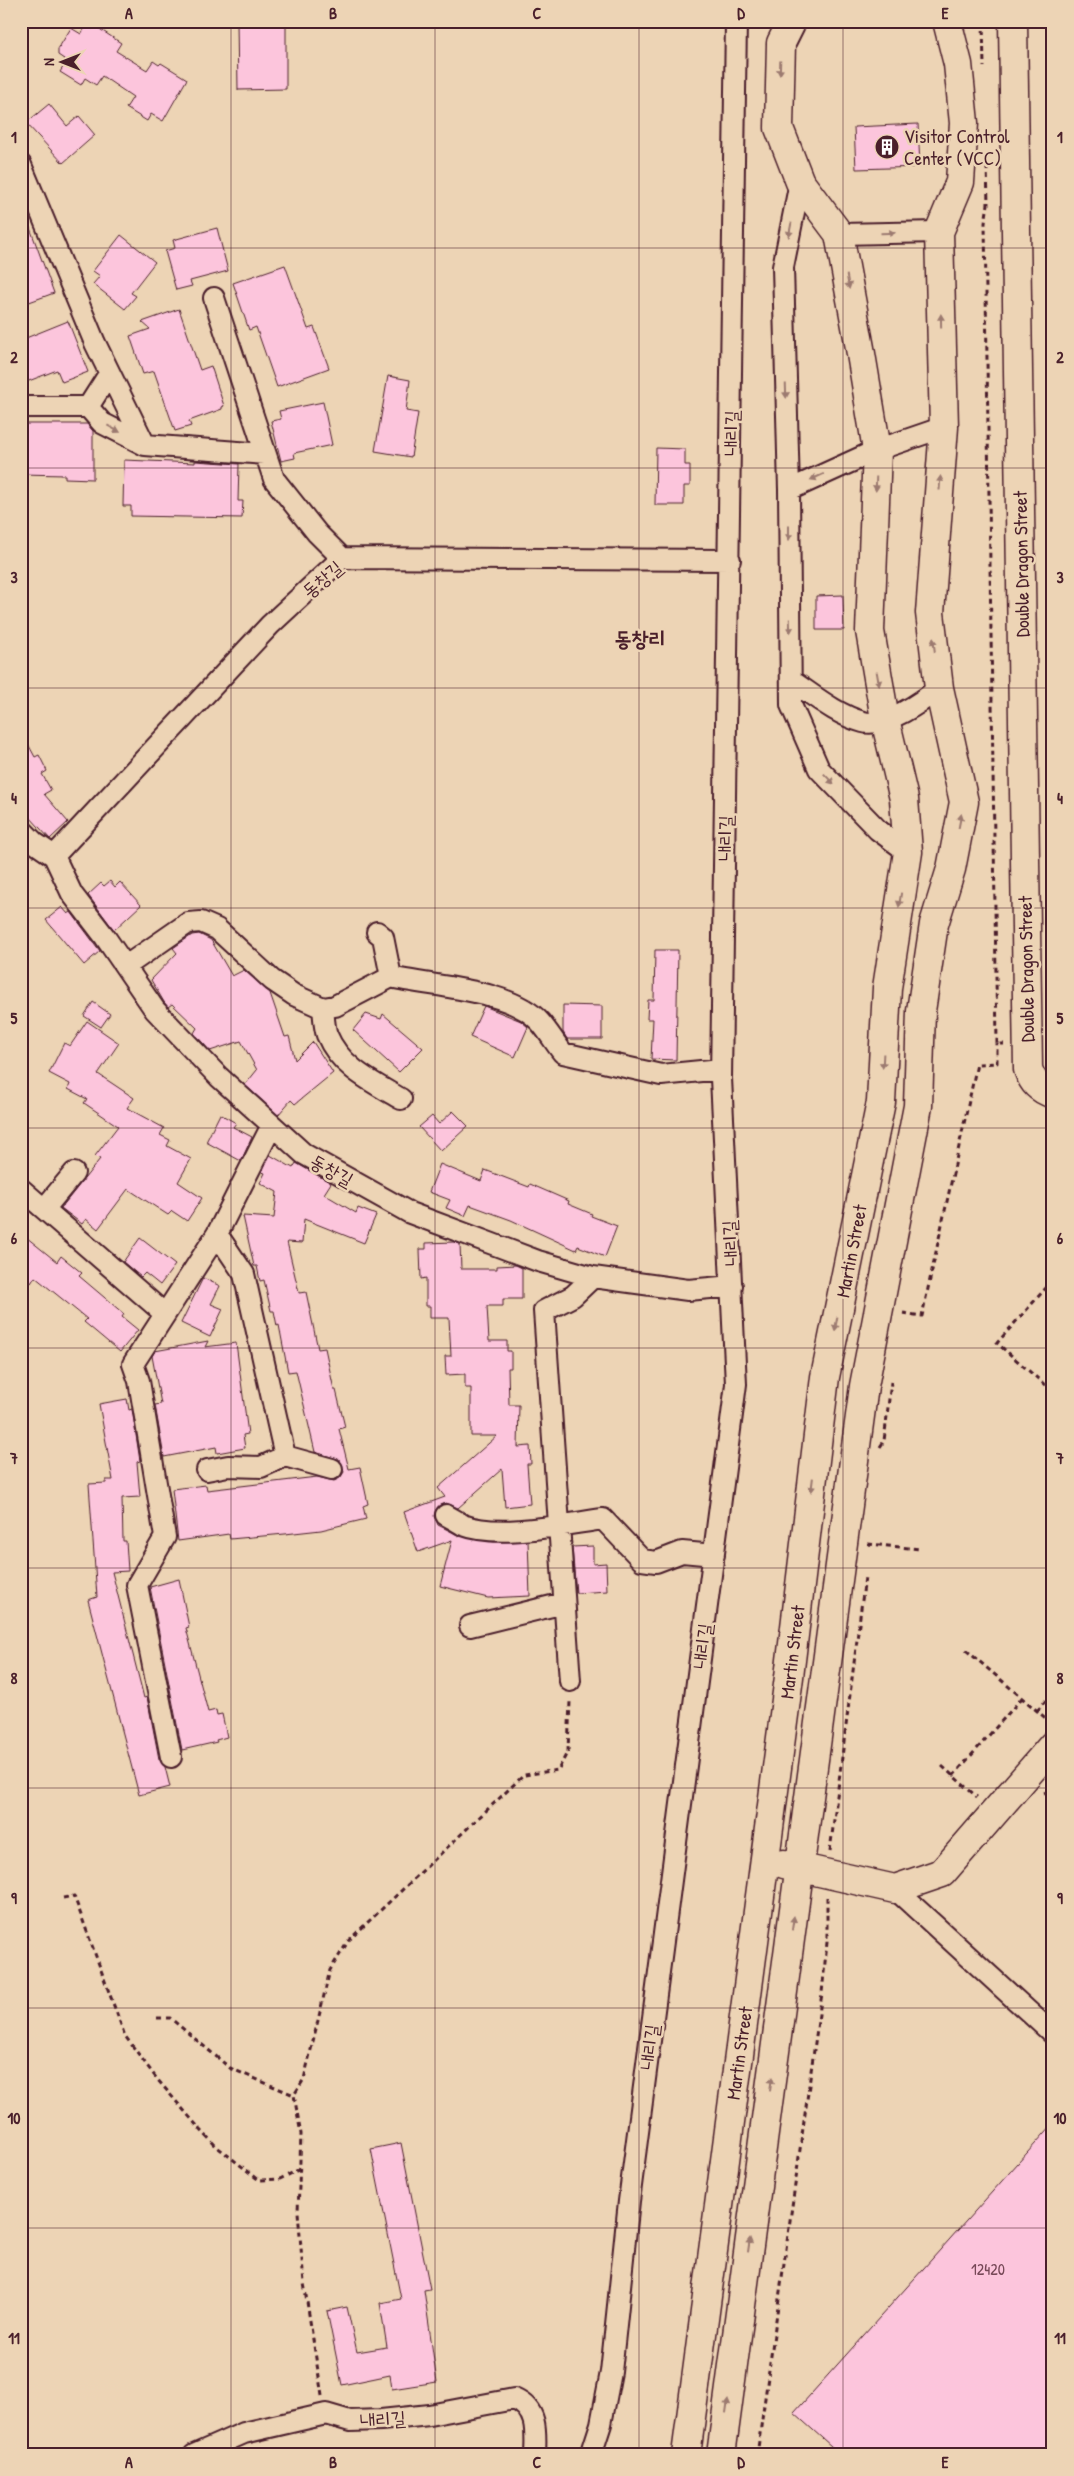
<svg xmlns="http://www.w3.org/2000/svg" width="1074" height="2476" font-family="'Patrick Hand','Poor Story',sans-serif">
	<rect width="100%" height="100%" fill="#edd4b5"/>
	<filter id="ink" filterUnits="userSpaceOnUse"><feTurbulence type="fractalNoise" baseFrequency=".02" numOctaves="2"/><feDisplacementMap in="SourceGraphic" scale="10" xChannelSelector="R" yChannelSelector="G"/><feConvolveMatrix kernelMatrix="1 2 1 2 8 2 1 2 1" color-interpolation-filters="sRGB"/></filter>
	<g filter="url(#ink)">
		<path fill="#fcc5dc" stroke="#4a1f2b" d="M237 21H286V89L238 90Z
			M87 25 93 29 95 26 121 43 116 51 147 70 153 61 159 65 161 63 187 79 163 121 151 114 147 121 126 108 133 97 102 76 96 85 85 78 81 85 60 72 67 61 58 55V49L71 28 81 34Z
			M49 104 67 126 79 116 95 135 63 163 26 123Z
			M918 124 920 167 856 169 854 127Z
			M23 209 54 293 21 305V210Z
			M217 228 228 271 190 281 192 286 176 290 165 251 175 248 173 240Z
			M121 235 155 262 131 293 136 296 125 309 93 284 100 276 93 271Z
			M285 265 308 329 314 327 329 368 277 387 256 327 249 330 233 283Z
			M179 309 200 370 211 366 224 406 222 407V409L189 421 191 426 175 431 154 371 143 374 130 336 150 329 142 322Z
			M68 321 88 372 62 382 57 370 21 384V340Z
			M388 376 410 380 406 411 418 413 411 457 375 451Z
			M323 402 332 445 294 453 295 458 281 461 271 421 281 419 279 411Z
			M21 424H87L93 431V479L65 478V475L21 474Z
			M656 448 685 449V465H690V486H684V505H655Z
			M124 460 195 463V461L239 464 238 501H243L242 518 131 516V506H123Z
			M843 595 844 630H816V596Z
			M21 731 35 757 39 755 47 771 42 774 51 790 44 794 68 822 50 839 29 816 21 802Z
			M110 881 115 887 120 882 141 905 114 930 88 895 101 883 104 886Z
			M62 907 68 914 71 912 100 951 84 965 46 920Z
			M199 934 211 940 232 976 244 970 270 993 285 1037 289 1036 295 1060 313 1042 333 1073 295 1104 291 1100 278 1115 245 1085 257 1070 241 1041 210 1051 194 1033 197 1028 172 1004 168 1007 164 1002 151 980 177 953 173 948 192 935Z
			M655 950H678L676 1060 651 1059 653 1019H647L648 1000H654Z
			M93 1002 110 1014 101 1027 84 1016Z
			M563 1005 602 1006V1039H567L563 1032Z
			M484 1006 521 1021 528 1027 515 1057 470 1037Z
			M366 1014 381 1019 383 1014 423 1048 399 1072 353 1030Z
			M87 1021 119 1043 98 1074 134 1098 127 1108 164 1128 160 1135 170 1140 167 1146 191 1159 178 1182 202 1198 187 1221 172 1211 168 1215 128 1189 98 1229 86 1219 82 1224 61 1208 100 1159 95 1156 118 1126 84 1103 87 1099 68 1089 70 1084 49 1073 64 1043 70 1046Z
			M453 1111 468 1126 441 1151 419 1127 432 1116 439 1124Z
			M220 1114 236 1123 233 1127 252 1137 241 1161 206 1142Z
			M270 1155 293 1168 296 1163 331 1183 324 1194 356 1213 358 1208 376 1215 364 1243 304 1219 302 1243 287 1242 299 1293 306 1292 318 1349 325 1348 334 1390H336L345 1427 339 1429 349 1469 360 1467 368 1504 363 1506 366 1519 321 1530 285 1534 230 1539 229 1534 178 1541 172 1489 206 1485 207 1490 317 1477 334 1481 340 1478 344 1472 340 1460 315 1452 296 1371 288 1372 279 1325 277 1326 274 1311H271L264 1280 260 1281 257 1266H254L243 1216 274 1218 277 1192 260 1183 265 1173 262 1172Z
			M440 1164 481 1181 485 1170 529 1187 530 1184 569 1201 568 1204 592 1214 591 1216 617 1226 605 1257 578 1246 576 1250 511 1220 470 1205 465 1216 446 1208 450 1200 429 1192Z
			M21 1233 57 1262 61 1256 82 1273 79 1276 124 1314 122 1317 138 1330 120 1352 84 1322 87 1319 35 1277 31 1283 21 1275Z
			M140 1238 175 1265 160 1285 145 1273 141 1277 123 1262Z
			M454 1242 460 1244 461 1269H497V1266L516 1265 522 1268V1299H503V1306H487L489 1341H507V1351H511V1368H508L509 1405H519L518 1447 530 1446 531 1464H527L530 1504 505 1507 502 1469 458 1508 446 1503 440 1505 436 1509 434 1516 438 1525 460 1536 494 1542 528 1541 530 1596 488 1598 440 1586 452 1540 418 1552 404 1512 445 1497 438 1488 497 1436H471V1388H465V1374L446 1375 445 1356H451L449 1318H430V1306H426V1278L421 1279 420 1249H426V1243Z
			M203 1278 220 1286 211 1304 223 1309 210 1337 181 1323Z
			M208 1341 205 1347 236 1343 248 1434 243 1435 245 1448 217 1453 216 1447 164 1457 155 1405 161 1404 152 1356 155 1351Z
			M127 1399 129 1410 132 1409 140 1461 137 1462 140 1497 122 1498 123 1541H126L128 1571 112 1572 144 1698 147 1697 159 1759 165 1767 170 1787 139 1795 88 1600 97 1597 89 1484 106 1483V1480H113L99 1404Z
			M593 1546V1564L606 1563 607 1591 576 1593 572 1547Z
			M179 1579 189 1627 186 1628 208 1712 216 1710 217 1715 222 1714 227 1737 216 1740 217 1742 182 1750 150 1587Z
			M1053 2124V2455H841L794 2413Z
			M401 2143 430 2289 424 2290 437 2382 392 2389 390 2375 342 2385 327 2311 347 2307 357 2352 387 2347 380 2303 401 2299 371 2149Z"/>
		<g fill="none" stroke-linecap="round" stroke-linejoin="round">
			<defs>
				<path id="street" d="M21 165 95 343 145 445 265 454
					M800 182 783 267 789 490 791 705 819 769 878 830 908 852
					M839 234 939 232
					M214 298 274 479 317 533 342 558
					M21 407H88
					M88 407 102 423 145 445
					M88 407 109 374
					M789 490 877 450 944 427
					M792 681C813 695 837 715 863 722 885 728 923 701 939 688
					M21 829 35 843 54 856 72 894 105 937 155 1010 219 1077 304 1154 410 1213 538 1261 593 1277 688 1290 732 1286
					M54 856 270 625 342 558 730 560
					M377 932 383 937 391 977
					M126 966 188 923 201 922 217 929 272 980 294 995 323 1008 335 1006 391 977C432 987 511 989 540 1022 548 1031 555 1043 563 1053L661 1075 721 1069
					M323 1008C324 1016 324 1027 327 1035 340 1067 372 1082 401 1099
					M21 1189 165 1314
					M45 1208 74 1173
					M285 1456 332 1469
					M207 1470 228 1466 261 1467 285 1456 244 1274 217 1234
					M446 1515C452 1518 458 1522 463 1525 499 1539 566 1524 603 1519L642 1560 656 1562 682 1552 714 1555
					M470 1626 564 1603
					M570 1681 544 1311 573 1296 593 1277
					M171 1757 137 1585 165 1537 139 1381 133 1364 217 1234 272 1125
					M895 1889 1053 2034
					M194 2455 244 2433 326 2414 350 2421 381 2420 429 2415 514 2399C538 2409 536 2432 535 2455
					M591 2455 601 2424 611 2372 629 2201 736 1384 721 1078 736 21"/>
				<path id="secondary" d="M1013 21 1028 1069C1033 1083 1039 1089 1053 1094
					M784 1864 895 1889 942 1873 1053 1745
					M686 2455 789 1677 825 1377 881 1102 887 988 908 852 904 799 885 719 870 631 877 450 860 348 839 234 800 182 779 128 781 43 792 21
					M721 2455 864 1386 918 1106 921 1011 934 924 951 869 964 802 939 688 930 613 944 427 939 232 960 182 964 123 958 64 947 21"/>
			</defs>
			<use href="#street" stroke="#4a1f2b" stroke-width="24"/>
			<use href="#secondary" stroke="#4a1f2b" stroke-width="31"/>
			<path stroke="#4a1f2b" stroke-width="3" stroke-dasharray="5 4" stroke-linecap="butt" d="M983 21 984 67
				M987 166 988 204 985 223 997 1044H1004
				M1053 1280 997 1343 1053 1392
				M903 1313 922 1316 977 1064 997 1063V1044
				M880 1447 884 1441 891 1382
				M868 1544 920 1549
				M966 1650 1049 1721
				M1037 1711 1053 1692
				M942 1766 977 1797
				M953 1776 1022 1698
				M1044 1793 1053 1790
				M830 1851 865 1577
				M63 1898 74 1896 125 2036 157 2079 199 2128 216 2146 259 2180 280 2179 300 2169
				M157 2018H170L230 2068 294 2095
				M322 2396 304 2283 298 2212 301 2134 294 2095 304 2079 330 1970 349 1940 524 1775 558 1770 568 1751 570 1701
				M757 2455 822 1993 827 1942V1897"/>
			<use href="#street" stroke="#edd4b5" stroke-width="20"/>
			<use href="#secondary" stroke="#edd4b5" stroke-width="28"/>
		</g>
		<defs><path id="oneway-solid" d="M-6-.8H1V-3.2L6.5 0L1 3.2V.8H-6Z" transform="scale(1.25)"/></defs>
		<g fill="#9c7a70">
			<use href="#oneway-solid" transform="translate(780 68) rotate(92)"/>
			<use href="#oneway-solid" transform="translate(790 230) rotate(101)"/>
			<use href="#oneway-solid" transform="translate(888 233) rotate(-2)"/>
			<use href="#oneway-solid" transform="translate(848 282) rotate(80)"/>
			<use href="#oneway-solid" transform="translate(941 321) rotate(-91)"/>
			<use href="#oneway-solid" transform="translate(786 391) rotate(88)"/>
			<use href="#oneway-solid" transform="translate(114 429) rotate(28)"/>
			<use href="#oneway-solid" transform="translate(817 477) rotate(156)"/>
			<use href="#oneway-solid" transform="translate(940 483) rotate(-86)"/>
			<use href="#oneway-solid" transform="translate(876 484) rotate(92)"/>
			<use href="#oneway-solid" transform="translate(789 533) rotate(90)"/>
			<use href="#oneway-solid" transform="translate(790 626) rotate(88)"/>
			<use href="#oneway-solid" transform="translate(934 645) rotate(-97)"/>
			<use href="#oneway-solid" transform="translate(878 679) rotate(80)"/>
			<use href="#oneway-solid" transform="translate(829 779) rotate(46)"/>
			<use href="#oneway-solid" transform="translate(960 821) rotate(-79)"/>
			<use href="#oneway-solid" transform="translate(900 900) rotate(99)"/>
			<use href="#oneway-solid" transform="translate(883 1061) rotate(93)"/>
			<use href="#oneway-solid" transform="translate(836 1324) rotate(101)"/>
			<use href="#oneway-solid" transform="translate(812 1485) rotate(97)"/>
			<use href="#oneway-solid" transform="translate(793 1923) rotate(-82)"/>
			<use href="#oneway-solid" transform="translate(771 2084) rotate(-82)"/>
			<use href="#oneway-solid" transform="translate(749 2245) rotate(-82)"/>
			<use href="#oneway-solid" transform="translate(727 2406) rotate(-82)"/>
		</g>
	</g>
	<path fill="none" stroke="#4a1f2b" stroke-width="1" stroke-opacity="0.55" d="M231 21V2455M435 21V2455M639 21V2455M843 21V2455M21 248H1053M21 468H1053M21 688H1053M21 908H1053M21 1128H1053M21 1348H1053M21 1568H1053M21 1788H1053M21 2008H1053M21 2228H1053"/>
	<defs>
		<symbol id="building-disc" viewBox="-11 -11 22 22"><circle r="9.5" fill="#4a1f2b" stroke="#edd4b5"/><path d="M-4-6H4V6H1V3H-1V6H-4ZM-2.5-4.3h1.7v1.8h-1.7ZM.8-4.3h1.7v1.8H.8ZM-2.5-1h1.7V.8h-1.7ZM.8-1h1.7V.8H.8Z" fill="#fff"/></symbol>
	</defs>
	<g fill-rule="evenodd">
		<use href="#building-disc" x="873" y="133" width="28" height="28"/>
	</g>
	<g text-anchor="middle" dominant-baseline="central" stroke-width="5" stroke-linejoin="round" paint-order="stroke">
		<g font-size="16" fill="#764857">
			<text x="988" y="2269">12420</text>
		</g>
		<g font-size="19" fill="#4a1f2b" stroke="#edd4b5" text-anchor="start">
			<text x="904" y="136">Visitor Control<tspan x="904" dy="22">Center (VCC)</tspan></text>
		</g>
		<g font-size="19" fill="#4a1f2b" stroke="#edd4b5">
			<text transform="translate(731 433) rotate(-89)">내리길</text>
			<text transform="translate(1021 564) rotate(-91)">Double Dragon Street</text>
			<text transform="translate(322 579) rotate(-40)">동창길</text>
			<text transform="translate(725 838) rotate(-89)">내리길</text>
			<text transform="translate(1026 969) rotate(-91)">Double Dragon Street</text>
			<text transform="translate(332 1170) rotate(29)">동창길</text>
			<text transform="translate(730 1243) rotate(-93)">내리길</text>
			<text transform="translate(851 1251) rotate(-79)">Martin Street</text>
			<text transform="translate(702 1646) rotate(-83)">내리길</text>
			<text transform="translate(792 1652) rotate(-83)">Martin Street</text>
			<text transform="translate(649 2047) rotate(-83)">내리길</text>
			<text transform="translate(739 2053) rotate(-82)">Martin Street</text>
			<text transform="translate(383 2419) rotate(-4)">내리길</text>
		</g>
		<g font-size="21" font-weight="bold" fill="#4a1f2b" stroke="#edd4b5">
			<text x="640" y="638">동창리</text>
		</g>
	</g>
	<rect width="1074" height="2476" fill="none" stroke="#edd4b5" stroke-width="55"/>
	<g transform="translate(62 62) rotate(270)" stroke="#edd4b5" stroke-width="4" paint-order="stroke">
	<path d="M0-4L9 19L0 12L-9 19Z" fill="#4a1f2b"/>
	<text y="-8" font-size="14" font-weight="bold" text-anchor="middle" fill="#4a1f2b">N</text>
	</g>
	<rect x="28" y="28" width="1018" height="2420" fill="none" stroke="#4a1f2b" stroke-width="2"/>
	<g font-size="16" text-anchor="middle" font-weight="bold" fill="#4a1f2b">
		<text x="129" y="19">A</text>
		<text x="333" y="19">B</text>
		<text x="537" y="19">C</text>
		<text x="741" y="19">D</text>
		<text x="945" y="19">E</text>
		<text x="14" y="143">1</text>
		<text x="1060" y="143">1</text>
		<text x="14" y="363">2</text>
		<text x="1060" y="363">2</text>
		<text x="14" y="583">3</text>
		<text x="1060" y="583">3</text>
		<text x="14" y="804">4</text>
		<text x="1060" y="804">4</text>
		<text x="14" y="1024">5</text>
		<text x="1060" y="1024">5</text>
		<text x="14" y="1244">6</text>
		<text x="1060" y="1244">6</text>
		<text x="14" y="1464">7</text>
		<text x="1060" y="1464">7</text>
		<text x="14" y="1684">8</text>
		<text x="1060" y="1684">8</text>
		<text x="14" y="1904">9</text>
		<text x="1060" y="1904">9</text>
		<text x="14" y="2124">10</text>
		<text x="1060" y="2124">10</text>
		<text x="14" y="2344">11</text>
		<text x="1060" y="2344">11</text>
		<text x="129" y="2468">A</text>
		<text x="333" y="2468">B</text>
		<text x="537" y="2468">C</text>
		<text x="741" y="2468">D</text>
		<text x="945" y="2468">E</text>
	</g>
</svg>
